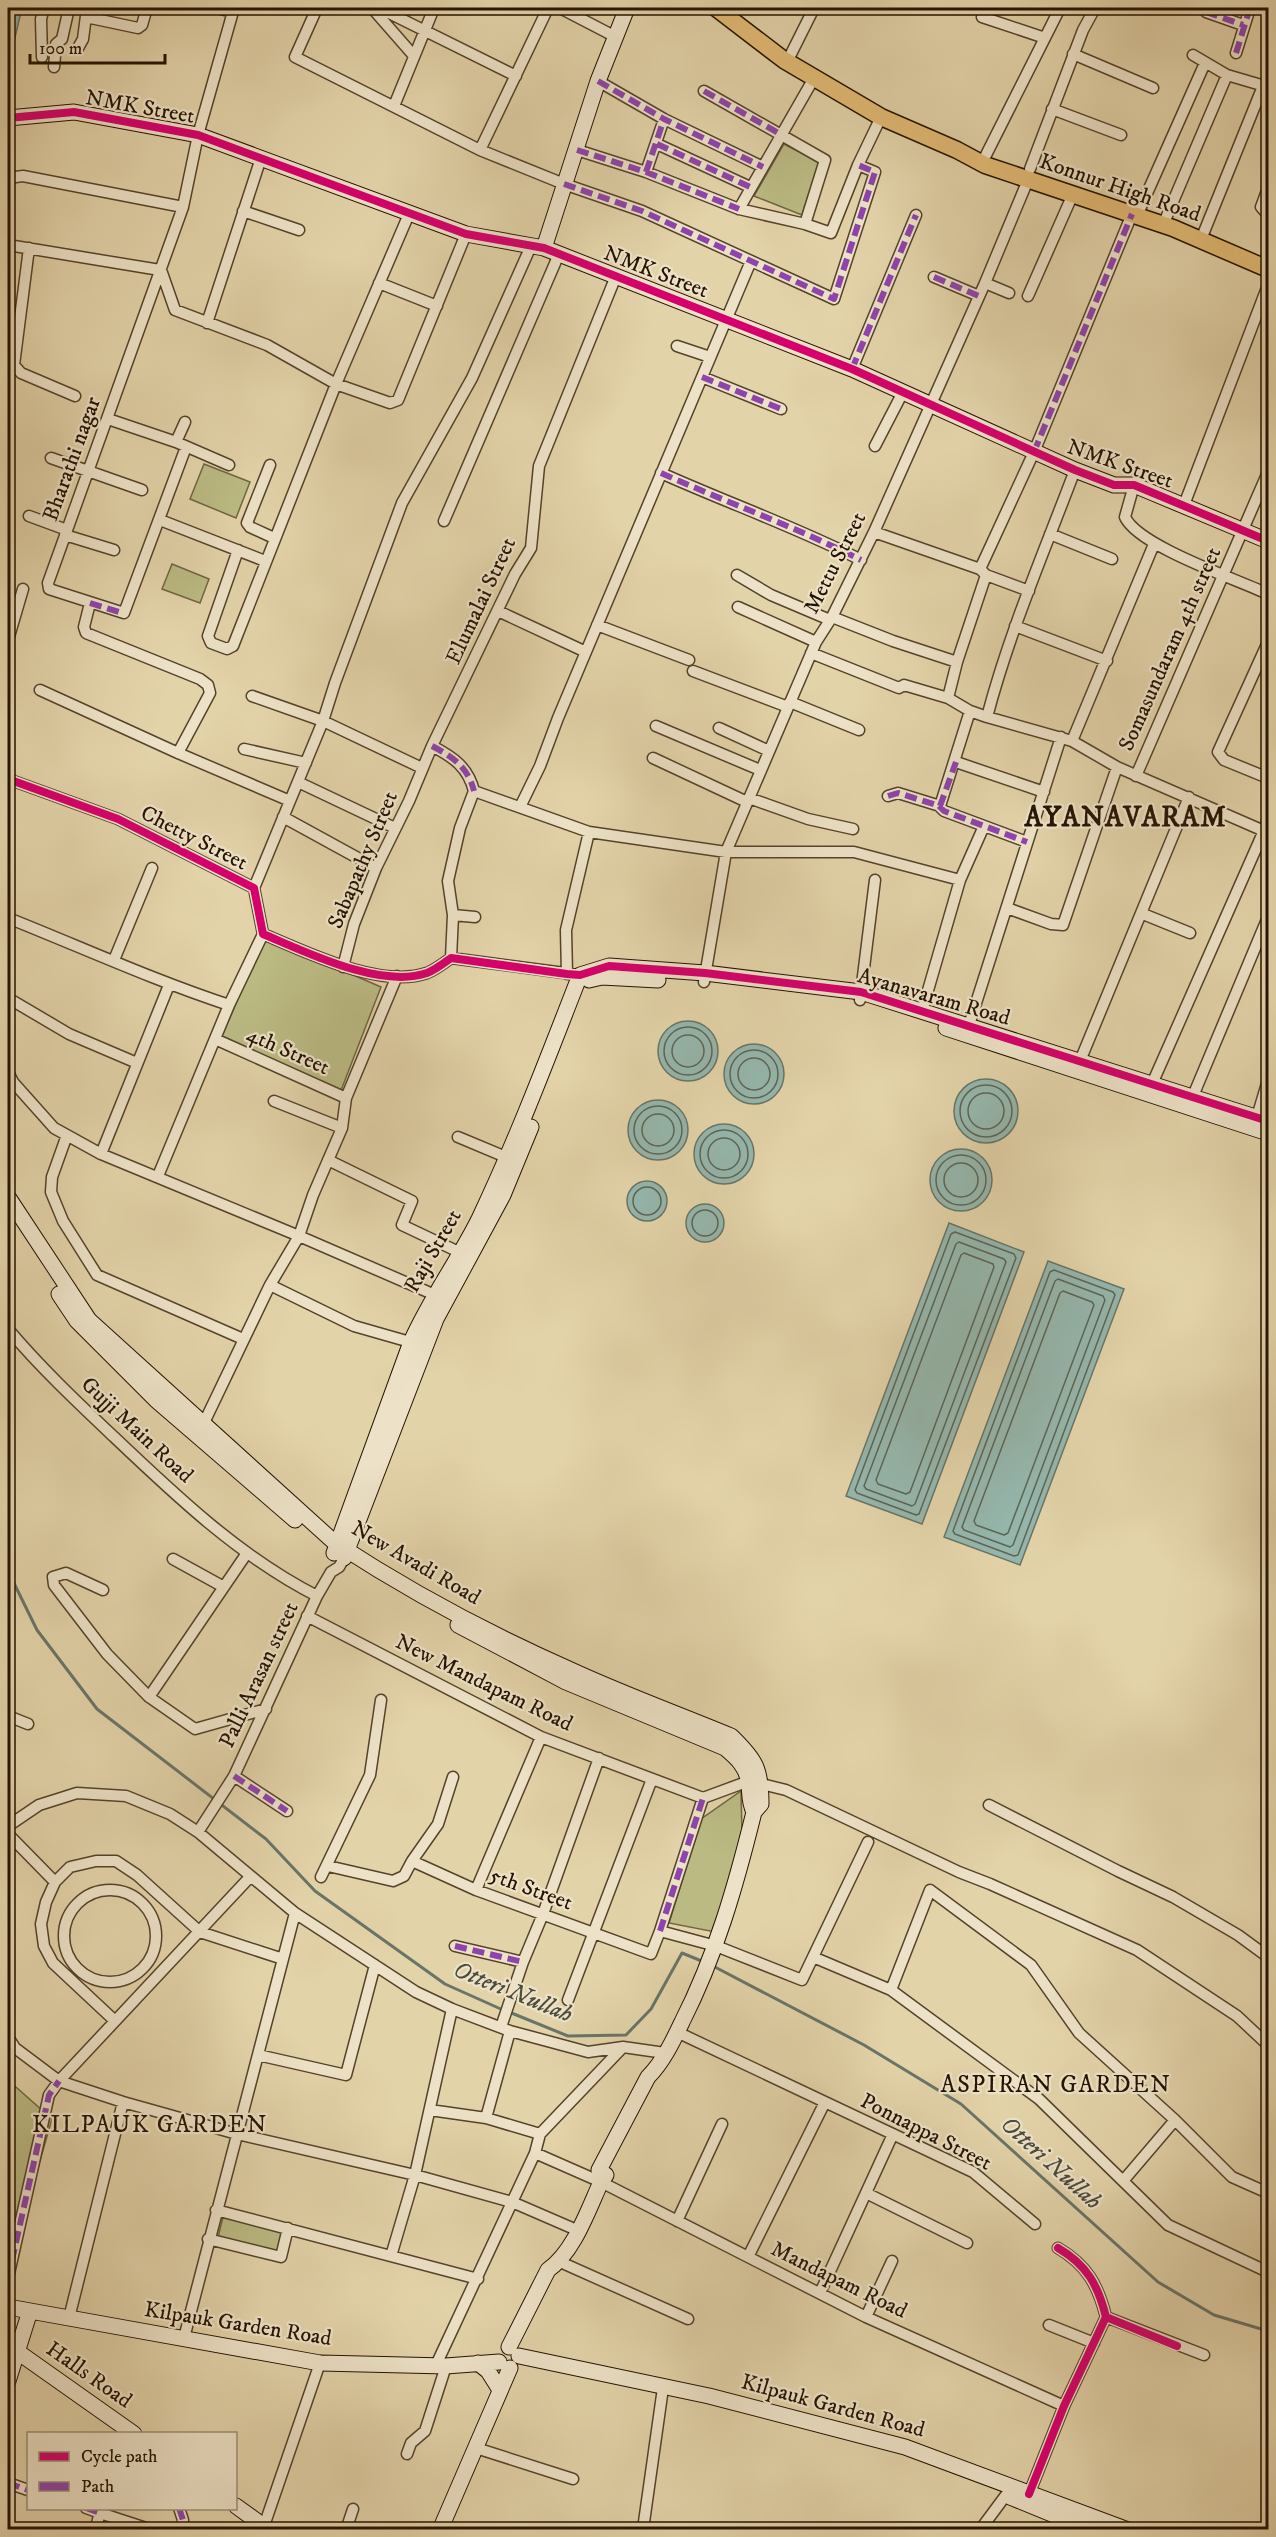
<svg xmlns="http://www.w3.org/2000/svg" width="1276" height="2537" font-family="'IM FELL DW Pica',serif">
	<rect width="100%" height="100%" fill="#e3d3a9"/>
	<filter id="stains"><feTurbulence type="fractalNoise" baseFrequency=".00333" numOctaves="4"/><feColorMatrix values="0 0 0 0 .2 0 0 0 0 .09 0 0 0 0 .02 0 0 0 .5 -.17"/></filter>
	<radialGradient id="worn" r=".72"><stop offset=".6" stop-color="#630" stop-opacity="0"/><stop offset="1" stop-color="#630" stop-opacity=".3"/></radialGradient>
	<path fill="#bbba83" stroke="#706642" stroke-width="1.5" d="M784 144 819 162 802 215 754 196Z
		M204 464 250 482 236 518 190 499Z
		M172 564 209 579 200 603 162 589Z
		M265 937 381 987 340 1093 221 1038Z
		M741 1791 742 1833 715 1932 669 1923 701 1819Z
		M8 2080 52 2119 8 2272Z
		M223 2217 282 2231 277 2251 218 2237Z"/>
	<path fill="#95b7ad" stroke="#687568" stroke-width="1.5" d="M8 8 21 12 8 67Z
		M658 1051a30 30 0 1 1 60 0a30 30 0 1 1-60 0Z
		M724 1074a30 30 0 1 1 60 0a30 30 0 1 1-60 0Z
		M954 1111a32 32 0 1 1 64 0a32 32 0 1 1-64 0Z
		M628 1130a30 30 0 1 1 60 0a30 30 0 1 1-60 0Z
		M694 1154a30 30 0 1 1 60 0a30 30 0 1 1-60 0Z
		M930 1180a31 31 0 1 1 62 0a31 31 0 1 1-62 0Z
		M627 1201a20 20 0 1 1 40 0a20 20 0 1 1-40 0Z
		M686 1223a19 19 0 1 1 38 0a19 19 0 1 1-38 0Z
		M949 1223 1024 1252 922 1524 846 1496Z
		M1048 1261 1124 1289 1020 1565 944 1537Z"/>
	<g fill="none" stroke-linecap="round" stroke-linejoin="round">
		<path stroke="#5c6556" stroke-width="1.5" d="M664 1051a24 24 0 1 1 48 0a24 24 0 1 1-48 0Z
			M672 1051a16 16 0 1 1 32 0a16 16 0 1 1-32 0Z
			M730 1074a24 24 0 1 1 48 0a24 24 0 1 1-48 0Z
			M738 1074a16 16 0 1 1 32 0a16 16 0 1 1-32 0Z
			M960 1111a26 26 0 1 1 52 0a26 26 0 1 1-52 0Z
			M968 1111a18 18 0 1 1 36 0a18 18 0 1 1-36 0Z
			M634 1130a24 24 0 1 1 48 0a24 24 0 1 1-48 0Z
			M642 1130a16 16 0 1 1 32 0a16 16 0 1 1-32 0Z
			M700 1154a24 24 0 1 1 48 0a24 24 0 1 1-48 0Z
			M708 1154a16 16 0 1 1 32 0a16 16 0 1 1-32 0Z
			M936 1180a25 25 0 1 1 50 0a25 25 0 1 1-50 0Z
			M944 1180a17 17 0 1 1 34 0a17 17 0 1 1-34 0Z
			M633 1201a14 14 0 1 1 28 0a14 14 0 1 1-28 0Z
			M692 1223a13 13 0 1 1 26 0a13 13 0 1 1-26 0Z
			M955 1232 1014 1254 1016 1258 919 1514 916 1515 857 1493 855 1490 951 1234Z
			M959 1242 1004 1259 1006 1262 915 1504 912 1506 866 1489 864 1486 956 1244Z
			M964 1253 993 1264 994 1267 910 1492 906 1494 878 1484 876 1480 961 1255Z
			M1054 1270 1113 1292 1115 1295 1018 1555 1014 1556 955 1534 953 1531 1050 1272Z
			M1058 1279 1103 1296 1105 1300 1013 1545 1010 1547 964 1530 962 1527 1055 1281Z
			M1063 1291 1092 1302 1094 1305 1008 1533 1004 1535 976 1525 974 1521 1060 1293Z"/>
		<path stroke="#687568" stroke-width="3" d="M8 1571 37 1630 97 1709 266 1839 315 1891 445 1984 503 2010
			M713 1966 864 2045 961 2104 1158 2282 1214 2315 1268 2331
			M509 2012 568 2036 626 2035 651 2009 682 1953 704 1962"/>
		<defs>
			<path id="street" d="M216 8 233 12
				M317 8 295 57 480 150 564 184 642 211 834 299 875 172 858 165
				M372 8 414 56
				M379 8 516 76
				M560 8 614 36
				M1206 12 1243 25
				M86 17 138 28 142 25 147 8
				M982 17 1045 38
				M78 48 83 39 87 8
				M1236 53 1250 8
				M1073 54 1153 88
				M1193 55 1227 75 1268 87
				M42 57 41 19 44 8
				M787 62 814 8
				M54 67 56 44 62 39 69 8
				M598 81 664 119 763 167
				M704 91 825 160 805 224
				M394 106 434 8
				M1052 109 1121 135
				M657 144 750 187
				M480 150 548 8
				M577 150 646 172 739 209 805 224 831 233 858 165 881 117
				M986 155 1060 8
				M1030 169 1083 30 1095 8
				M646 172 664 119
				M8 178 23 176 183 207
				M1268 188 1261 207 1268 215
				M739 209 814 78
				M1140 209 1205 63
				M243 211 299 230
				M1166 218 1227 75
				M1204 232 1263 86
				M8 245 160 270
				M29 248 14 365 21 373 75 396
				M1266 259 1268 254
				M161 270 175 310 267 345 336 384 390 403 398 400 466 234
				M934 277 979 296
				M379 283 437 306
				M985 283 1009 293
				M1028 296 1073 194
				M207 323 261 158
				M677 346 710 357
				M852 369 916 215
				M702 377 781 409
				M108 419 176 442 229 465
				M176 442 185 422
				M875 446 903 392
				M186 447 124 613 49 589 48 583 183 207 198 135 234 8
				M51 458 142 490
				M270 465 247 523 250 527 274 538
				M661 473C728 503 796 527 861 560
				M1134 485 1125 517C1138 546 1236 579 1268 594
				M1184 505 1268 285
				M29 516 67 530
				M160 520 265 561
				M444 521 559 254
				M874 532 980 569 986 575 1029 591
				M1050 534 1112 559
				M65 535 114 550
				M238 550 208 636 211 643 227 649 233 646 336 384 409 214
				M980 569 1034 452 1132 214
				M737 575 771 595 830 620
				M986 575 957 662 948 698 970 711 987 717 1072 741 1117 767 1264 831 1262 835 1268 838
				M90 603 84 627 86 633 200 679 208 685 210 693 178 753
				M738 607 816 642
				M498 611 586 652
				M832 617 893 641 957 662
				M597 625 689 660
				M1015 626 1107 661
				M8 640 23 589
				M1268 642 1218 752 1224 760 1268 778
				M811 653 899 688 904 685 948 698
				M693 671 788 707
				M40 690 178 753 290 801
				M252 696 323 721 422 768
				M790 702 859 730
				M987 717C1009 633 1044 552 1075 470
				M656 726 760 770
				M719 728 769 751
				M1072 741 1154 544
				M432 746C453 757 468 767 474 791L460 828 448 881 453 915 451 958
				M244 749 306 763
				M653 758 747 802
				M956 762 1044 792
				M1136 776 1268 472
				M8 779 118 819 254 888 263 934C306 952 380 989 427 973 435 970 444 963 451 958L580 975 583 978
				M298 782 395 828
				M474 791 589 832 726 852H854L960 880
				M888 796 898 793 940 806 970 711
				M749 798 808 819 853 829
				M939 806 944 811 1027 842
				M520 807 540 766 558 718 751 261
				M283 817 376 868
				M1264 831 1268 819
				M254 888 323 721 335 683 402 503 472 378 531 246
				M1007 908 1051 924 1063 925 1117 767
				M1143 914 1190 933
				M453 915 475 917
				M8 918C81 947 153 980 229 1005
				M114 960 152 868
				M343 967 354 924 376 868 409 801 432 746 515 574 531 548 539 466 616 276
				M567 974 566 930 589 832
				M704 982 726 852 816 642 832 617 874 532 985 283 1028 180
				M8 998 69 1034 137 1063
				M860 1000 875 880
				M922 1011 960 880 984 826
				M969 1025 1061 737
				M215 1039 346 1098
				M1080 1061 1189 797
				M8 1072 13 1082 54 1128 101 1154 299 1236 435 1295
				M1152 1084 1262 835
				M1193 1096 1268 917
				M274 1101 342 1128
				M1257 1117 1268 1080
				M67 1135 52 1177 51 1192 63 1221 97 1275 243 1339
				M458 1137 513 1160
				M101 1154 169 985
				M328 1160 412 1201 402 1225 461 1253
				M158 1176 229 1005 263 934
				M270 1285 354 1326 417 1344
				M8 1329C40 1367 77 1402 113 1436 175 1495 240 1557 317 1596
				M201 1429 270 1285 299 1236 313 1195 342 1128 346 1098 397 976
				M173 1559 222 1586
				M103 1590 66 1573 53 1577 54 1585 107 1654 149 1697 195 1729 266 1709
				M307 1616 541 1737 703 1798 749 1781 786 1790 959 1872 990 1884 1137 1950 1237 2016 1268 2045
				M149 1697 247 1553
				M8 1716 28 1724
				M234 1776 287 1811
				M989 1805 1118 1871 1173 1897 1238 1935 1268 1957
				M8 1826 39 1805 77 1793 126 1796 170 1814 198 1832 295 1913 416 1992 452 2009 510 2031 588 2052 623 2047 665 2053
				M198 1832 234 1776 317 1596 331 1572 339 1567 343 1560
				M8 1834 55 1882
				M412 1861 438 1824 453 1777
				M328 1866 393 1881 404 1876 412 1861 476 1890 651 1954 660 1931 716 1946 802 1980 868 1842
				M321 1877 370 1775 381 1700
				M64 1936a46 46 0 1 1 92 0a46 46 0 1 1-92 0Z
				M476 1890 541 1737
				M660 1931 703 1798
				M455 1946 523 1962
				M813 1957 891 1990 1039 2099 1168 2225 1268 2272
				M891 1990 930 1890 1031 1965 1079 2033 1175 2120 1232 2177 1268 2193
				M568 2000 652 1779
				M115 2021 53 1963 44 1946 41 1924 46 1902 55 1882 70 1867 96 1861H116L137 1875 200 1932 283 1959
				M501 2027 523 1962 543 1914 599 1758
				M677 2032 973 2172 1035 2224
				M8 2037 15 2048 59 2081 123 2102 237 2134 415 2175 512 2202 579 2231
				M258 2055 346 2075 375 1965
				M430 2110 486 2118 540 2134
				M486 2118 510 2031
				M535 2153 601 2182 866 2317 1064 2406
				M1123 2181 1175 2120
				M866 2193 967 2243
				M216 2210 478 2279
				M677 2221 722 2124
				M208 2239 281 2257 288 2228
				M1058 2248C1087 2265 1098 2285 1106 2317
				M391 2256 415 2175 452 2009
				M748 2257 825 2102
				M558 2261 688 2319
				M8 2278 49 2095 59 2081 250 1877
				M820 2293 893 2134
				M866 2317 892 2261
				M69 2318 123 2102
				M1049 2325 1094 2343
				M184 2338 295 1913
				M436 2365 535 2153 540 2134 623 2047
				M476 2448 573 2479
				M407 2454 411 2443 425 2431 446 2366
				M8 2483 28 2490
				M1029 2494 1064 2406 1106 2317 1204 2355
				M86 2508 100 2513
				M179 2508 183 2520 180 2530
				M264 2526 320 2363
				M95 2530 100 2513 152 2530
				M346 2530 353 2509
				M648 2530 644 2522 663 2388
				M980 2530 1006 2495"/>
			<path id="secondary" d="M8 118 74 112 198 135 466 234 544 248 852 369 1075 470 1114 485H1134L1268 541
				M544 248 598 81 627 8
				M589 980 602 977 658 980
				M946 1028 1268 1133
				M8 1197 89 1320 334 1542C409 1591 489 1634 571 1670 623 1694 678 1714 731 1736 756 1760 761 1769 761 1804L754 1812C736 1885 716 1955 682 2022 673 2041 663 2062 648 2077L599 2170 601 2182
				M59 1294 77 1321 156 1400 295 1520
				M334 1553 411 1342C430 1299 458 1261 479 1219 517 1139 548 1057 580 975L609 966 705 973 861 992 1268 1121
				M344 1558 436 1319 503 1195 531 1127
				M458 1625 566 1682 725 1748C737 1758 747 1767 749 1784 750 1794 749 1802 754 1812
				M8 2307 320 2363 446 2366 499 2362
				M8 2345 134 2434
				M509 2347 548 2270C574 2252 588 2210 601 2182L606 2175
				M519 2356 709 2396 905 2447 1128 2530
				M478 2363 488 2371 500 2390
				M8 2381 30 2311
				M1010 2497 1091 2530
				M236 2506 269 2530
				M440 2530 510 2368"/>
			<path id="primary" d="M716 8 784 60 881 117 957 150 985 165 1173 228 1268 269"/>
		</defs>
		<use href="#street" stroke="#54432a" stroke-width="13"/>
		<use href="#secondary" stroke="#241300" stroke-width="17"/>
		<use href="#primary" stroke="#241300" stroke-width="19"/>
		<use href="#street" stroke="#ede2c7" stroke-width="10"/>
		<use href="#secondary" stroke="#ede2c7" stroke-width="15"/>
		<use href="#primary" stroke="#e2ba74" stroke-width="16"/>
		<path stroke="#8e44ad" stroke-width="6" stroke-dasharray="12 6" stroke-linecap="butt" d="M1206 12 1243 25
			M1236 53 1250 8
			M598 81 664 119 763 167
			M704 91 782 135
			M657 144 750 187
			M577 150 646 172 739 209
			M646 172 664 119
			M564 184 642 211 834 299 875 172 858 165
			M934 277 979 296
			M852 369 916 215
			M702 377 781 409
			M1034 452 1132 214
			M661 473C728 503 796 527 861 560
			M90 603 122 613
			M432 746C453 757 468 767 474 791
			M888 796 898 793 940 806 956 762
			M939 806 944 811 1027 842
			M234 1776 287 1811
			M660 1931 703 1798
			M455 1946 523 1962
			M8 2278 49 2095 59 2081
			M8 2483 28 2490
			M86 2508 100 2513
			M179 2508 183 2520 180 2530"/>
		<defs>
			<path id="cycleway" d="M8 118 74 112 198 135 466 234 544 248 852 369 1075 470 1114 485H1134L1268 541
				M8 779 118 819 254 888 263 934C306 952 380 989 427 973 435 970 444 963 451 958L567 974 580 975 609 966 705 973 861 992 1268 1121
				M1058 2248C1087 2265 1098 2285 1106 2317
				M1029 2494 1064 2406 1106 2317 1177 2346"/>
		</defs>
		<use href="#cycleway" stroke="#ede2c7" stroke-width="11"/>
		<use href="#cycleway" stroke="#d6006c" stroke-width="8"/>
	</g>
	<g text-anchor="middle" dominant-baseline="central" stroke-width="4.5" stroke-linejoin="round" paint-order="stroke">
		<g font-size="22" fill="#241300" stroke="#ede2c7">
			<text transform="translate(140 107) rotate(10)">NMK Street</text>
			<text transform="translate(1120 188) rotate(19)">Konnur High Road</text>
			<text transform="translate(656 272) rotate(21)">NMK Street</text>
			<text transform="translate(72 459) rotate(-70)">Bharathi nagar</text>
			<text transform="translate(1120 464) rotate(19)">NMK Street</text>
			<text transform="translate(835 563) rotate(-63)">Mettu Street</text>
			<text transform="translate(481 601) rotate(-65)">Elumalai Street</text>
			<text transform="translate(1170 649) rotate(-66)">Somasundaram 4th street</text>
			<text transform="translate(194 838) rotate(27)">Chetty Street</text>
			<text transform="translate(363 860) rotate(-67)">Sabapathy Street</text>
			<text transform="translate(934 997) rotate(16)">Ayanavaram Road</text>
			<text transform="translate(288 1051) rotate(24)">4th Street</text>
			<text transform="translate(433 1251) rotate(-60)">Raji Street</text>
			<text transform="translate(137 1430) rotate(43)">Gujji Main Road</text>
			<text transform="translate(416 1563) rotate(30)">New Avadi Road</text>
			<text transform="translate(259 1675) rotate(-65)">Palli Arasan street</text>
			<text transform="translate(484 1683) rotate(26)">New Mandapam Road</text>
			<text transform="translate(531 1889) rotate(20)">5th Street</text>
			<text transform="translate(926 2132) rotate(27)">Ponnappa Street</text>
			<text transform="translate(839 2280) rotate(26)">Mandapam Road</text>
			<text transform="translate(238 2324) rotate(9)">Kilpauk Garden Road</text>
			<text transform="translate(89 2375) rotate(35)">Halls Road</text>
			<text transform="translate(833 2406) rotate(15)">Kilpauk Garden Road</text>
		</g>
		<g font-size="24" font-style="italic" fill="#4c4c3d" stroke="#ede2c7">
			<text transform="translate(513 1992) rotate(22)">Otteri Nullah</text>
			<text transform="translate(1051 2163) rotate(42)">Otteri Nullah</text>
		</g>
		<g font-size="24" letter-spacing="1.5" fill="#241300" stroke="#ede2c7">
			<text x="1056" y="2085">ASPIRAN GARDEN</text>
			<text x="150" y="2125">KILPAUK GARDEN</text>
		</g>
		<g font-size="28" font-weight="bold" letter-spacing="1.5" fill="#241300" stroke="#ede2c7">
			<text x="1126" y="817">AYANAVARAM</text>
		</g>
	</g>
	<rect width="1276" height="2537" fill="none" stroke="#e3d3a9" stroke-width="30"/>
	<rect x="9" y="9" width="1258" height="2519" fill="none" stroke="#241300" stroke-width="3"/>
	<rect x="15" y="15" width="1246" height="2507" fill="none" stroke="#241300" stroke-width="1.5"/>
	<rect x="27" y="2432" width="210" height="78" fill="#ede2c7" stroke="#9d8f77" stroke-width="1.5"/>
	<rect x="39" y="2452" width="30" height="9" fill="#d6006c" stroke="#9d8f77" stroke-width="1.5"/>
	<text x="81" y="2462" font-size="18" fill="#241300">Cycle path</text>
	<rect x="39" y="2482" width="30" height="9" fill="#8e44ad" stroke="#9d8f77" stroke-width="1.5"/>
	<text x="81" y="2492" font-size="18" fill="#241300">Path</text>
	<path d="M30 54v9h135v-9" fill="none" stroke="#241300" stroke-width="3"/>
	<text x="39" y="54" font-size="18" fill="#241300" stroke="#ede2c7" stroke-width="4.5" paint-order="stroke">100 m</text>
	<rect width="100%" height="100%" filter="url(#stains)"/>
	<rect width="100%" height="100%" fill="url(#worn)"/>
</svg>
